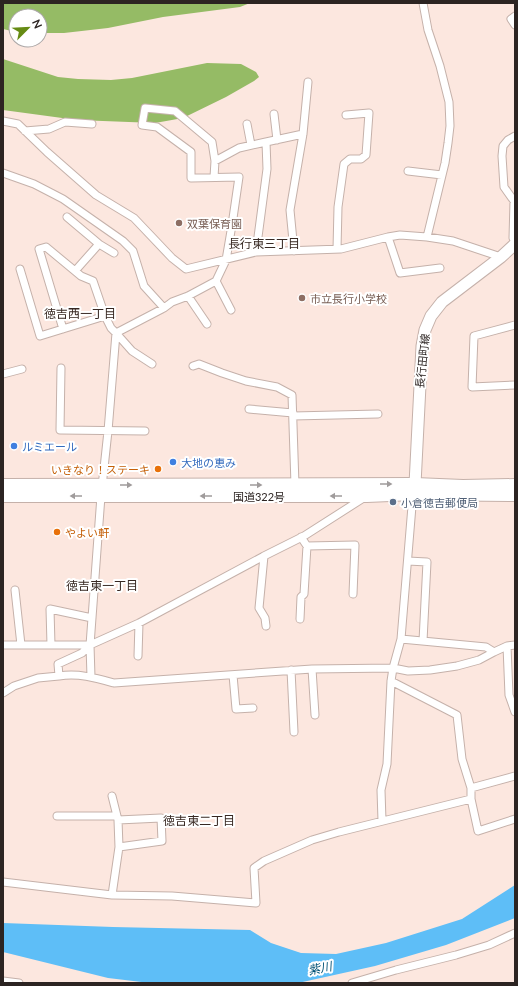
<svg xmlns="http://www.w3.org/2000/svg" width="518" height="986" font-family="Lato,'Noto Sans JP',sans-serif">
	<rect width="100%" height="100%" fill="#fce7df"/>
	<path fill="#95bb65" d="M3 3H250L240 7 163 17 108 28 64 33H40V16H16V32L3 29Z
		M3 59 58 77 78 79 111 80 132 78 207 63 241 64 256 72 259 77 254 81 226 97 183 118 155 123 77 120 3 110Z"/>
	<path fill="#5ebef7" d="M515 885V918L446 945 375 966 298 983H150L108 978 3 952V923L113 927 250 930 271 943 301 953 336 954 386 943 462 919Z"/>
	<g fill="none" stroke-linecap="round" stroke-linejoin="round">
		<defs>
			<path id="minor" d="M423 3 428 30 440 66 449 102 450 126 448 143 445 163 427 237
				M515 16 511 19 515 25
				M274 114 277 140
				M3 121 18 124 47 152 96 195 134 218 172 258 186 269 256 252 341 249 388 237 400 235 427 237 453 241 501 257
				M247 124 251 145
				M25 131 49 129 65 122 92 124
				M515 136 508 140 503 146 502 156 504 187 514 201 513 238 515 241
				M266 142 303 134
				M215 161 239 148 266 142 267 169 256 252
				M408 171 442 175
				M3 173 34 184 63 199 123 241 133 251 144 286 164 308
				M67 217 99 244
				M388 237 400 273 440 268
				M337 249 338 207 344 164 350 159H361L366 155 369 113 346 115
				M294 251 290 210 303 134 308 82
				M20 269 40 336 105 316 93 281 81 276 75 271 46 247 39 249 63 329
				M75 271 99 244 114 253
				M216 281 231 310
				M188 296 207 324
				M105 316 111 328 116 333 132 351 152 364
				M515 325 474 336 472 387 515 385
				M193 366 199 364 222 373 246 381 277 387 292 395 295 485
				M61 368 60 430 145 431
				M3 374 22 369
				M249 409 293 413
				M293 416 378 414
				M301 537 307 546 355 545 353 594
				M264 556 259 608 265 618 266 626
				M408 561 427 562 423 641
				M15 590 21 645
				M300 619 301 597 304 594 307 546
				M401 639 486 647 494 652 507 646 515 645
				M3 645H90
				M51 645 50 609 92 618
				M507 646 509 695 515 712
				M138 656 139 623
				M312 669 315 715
				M291 670 294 732
				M233 675 236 709 253 708
				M59 676C79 673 96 678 114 683L312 669 393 668 408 671 430 670 457 666 479 660 494 652
				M91 677 90 645 101 496 108 431 116 333 164 308 172 302 188 296 216 281 226 260 232 225 239 177 191 178V152L157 127 142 125 145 108 175 111 212 142 215 161 214 177
				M391 681 457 715 462 759 471 788V799L478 831 515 819
				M3 693 14 686 38 678 59 676 58 664 82 653 90 645 139 623 264 556 304 536 365 497
				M471 788 515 776
				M112 796 118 820 119 847 112 895
				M57 816H117
				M118 820 161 818 162 841 119 847
				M382 821 381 790 387 764 391 681 393 668 401 639 413 494
				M3 882 112 895 172 896 256 903 254 868 264 861 312 840 339 832 471 799
				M3 981 19 983
				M352 983 396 970 456 955 489 945 515 933"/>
			<path id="primary" d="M413 491 415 484 422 346 425 330 431 316 442 302 501 257 515 244"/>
			<path id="trunk" d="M3 485 415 484 463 486 515 485
				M3 496H367L413 494 515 495"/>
		</defs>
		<use href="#minor" stroke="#c5b1aa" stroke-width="9"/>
		<use href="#primary" stroke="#c5b1aa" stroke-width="13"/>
		<use href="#trunk" stroke="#c5b1aa" stroke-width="14"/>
		<use href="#minor" stroke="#fff" stroke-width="7"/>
		<use href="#primary" stroke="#fff" stroke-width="11"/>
		<use href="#trunk" stroke="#fff" stroke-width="12"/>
	</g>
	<defs><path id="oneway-solid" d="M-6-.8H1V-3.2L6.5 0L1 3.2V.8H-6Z"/></defs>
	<g fill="#a09c9c">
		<use href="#oneway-solid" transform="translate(386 484)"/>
		<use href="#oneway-solid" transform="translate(126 485)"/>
		<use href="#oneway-solid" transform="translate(256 485)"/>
		<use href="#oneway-solid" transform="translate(76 496) rotate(180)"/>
		<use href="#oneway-solid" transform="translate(206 496) rotate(-180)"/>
		<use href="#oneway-solid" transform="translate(336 496) rotate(-180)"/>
	</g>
	<g fill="#8d6e63" stroke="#fff" stroke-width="1.5">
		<circle cx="179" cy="223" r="4"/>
		<circle cx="302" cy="298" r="4"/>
	</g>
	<g fill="#3f7fe0" stroke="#fff" stroke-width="1.5">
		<circle cx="14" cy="446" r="4"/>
		<circle cx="173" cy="462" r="4"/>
	</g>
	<g fill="#e8710a" stroke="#fff" stroke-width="1.5">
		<circle cx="158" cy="469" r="4"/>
		<circle cx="57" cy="532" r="4"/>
	</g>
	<circle fill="#5c6f8a" stroke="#fff" stroke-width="1.5" cx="393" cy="502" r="4"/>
	<g text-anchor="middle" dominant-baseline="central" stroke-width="4" stroke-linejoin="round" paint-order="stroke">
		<g font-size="11" fill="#785e54" stroke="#fff" text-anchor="start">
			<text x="187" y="223">双葉保育園</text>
			<text x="310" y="298">市立長行小学校</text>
		</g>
		<g font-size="11" fill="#2c2422" stroke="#fff">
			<text transform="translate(422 361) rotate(-84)">長行田町線</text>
			<text x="259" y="496">国道322号</text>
		</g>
		<g font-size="11" fill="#366cbe" stroke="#fff" text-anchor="start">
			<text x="22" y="446">ルミエール</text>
			<text x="181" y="462">大地の恵み</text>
		</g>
		<g font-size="11" fill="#c56008" stroke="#fff" text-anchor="end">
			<text x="150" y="469">いきなり！ステーキ</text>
			<text x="65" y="532" text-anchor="start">やよい軒</text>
		</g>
		<g font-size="11" fill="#4e5e75" stroke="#fff" text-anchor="start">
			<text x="401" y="502">小倉徳吉郵便局</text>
		</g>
		<g font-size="12" fill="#372822" stroke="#fff">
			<text x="264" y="243">長行東三丁目</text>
			<text x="80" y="313">徳吉西一丁目</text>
			<text x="102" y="585">徳吉東一丁目</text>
			<text x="199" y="820">徳吉東二丁目</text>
		</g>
		<g font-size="12" font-style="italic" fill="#005176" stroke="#fff">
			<text transform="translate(320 968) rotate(-11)">紫川</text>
		</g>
	</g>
	<rect width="518" height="986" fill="none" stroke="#2c2422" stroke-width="8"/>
	<g transform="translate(28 28) rotate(66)"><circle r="19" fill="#ffffff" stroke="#aba7a7"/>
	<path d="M0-3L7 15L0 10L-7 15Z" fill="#668b14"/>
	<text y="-6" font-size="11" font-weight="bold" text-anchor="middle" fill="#2c2422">N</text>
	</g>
</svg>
